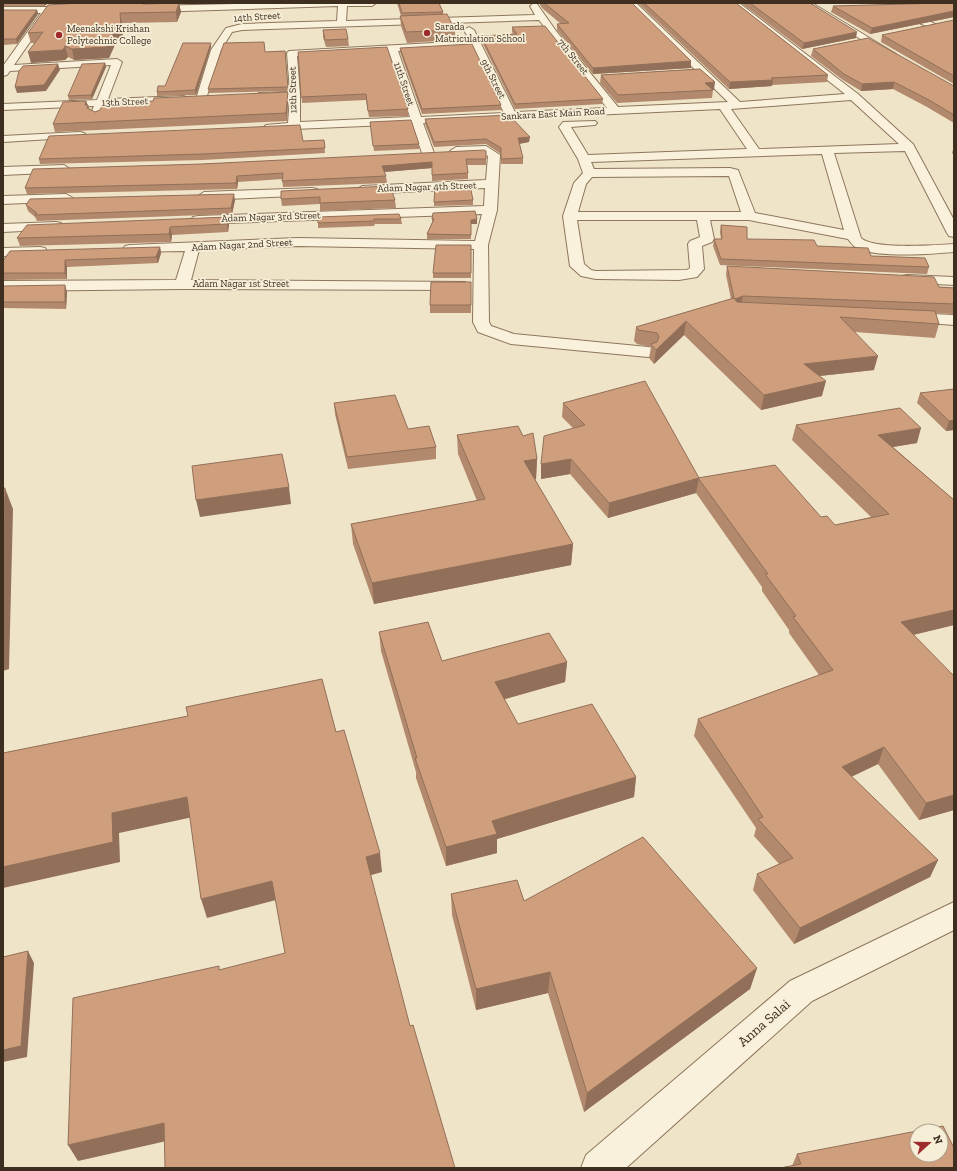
<svg xmlns="http://www.w3.org/2000/svg" width="957" height="1171" font-family="'Zilla Slab',serif">
	<rect width="100%" height="100%" fill="#f0e4c8"/>
	<g fill="none" stroke-linecap="round" stroke-linejoin="round">
		<defs>
			<path id="minor" d="M278 3H376L372 6H347L346 21 535 15 530 6 534 3 537 4 556 31 618 107 728 102 627 3H636L740 102 845 94 730 3H739L858 94 913 144 954 220V237L949 236 947 233 905 151 834 153 861 238C874 250 935 245 954 244V252C931 254 877 258 857 248 853 246 851 243 848 239L749 220H710L714 239 712 242 702 246 704 269 697 277 679 280 596 279 581 276 570 266 563 216 574 183 583 173 578 159 559 127 563 122 595 121 597 123 595 125 571 127 588 155 747 149 720 109 423 123 434 153 428 157 422 153 412 124 270 130 266 129 264 127 266 125 288 123 290 98 259 99 254 96 259 93 290 92 287 53 289 51 470 41 464 30 469 27 474 30 515 112 607 108 539 20 242 30 232 32 221 50 206 99 201 102 196 99 211 50 226 28 242 24 337 21 338 6 151 12 147 9 151 6ZM473 47 504 113 421 117 398 51ZM388 51 410 117 300 122V95L297 56ZM851 100 899 144 759 149 731 109ZM822 154 844 230 755 213 738 170 730 168 594 169 591 162ZM729 176 741 212H578L586 184 592 177ZM577 220H697L700 237 690 241 688 244 690 268 687 270 596 271 591 270 584 264Z
				M802 3H812L896 54 891 57 888 56Z
				M3 7H73L77 10 73 13H50L14 65 117 59 122 62 108 99 184 96 189 99 184 102 105 106 100 117 96 118 90 115 94 106 3 110V104L97 100 111 65 10 71 7 75 3 76V66L41 13H3Z
				M899 7 954 33V39L896 12V8Z
				M80 132 84 133 86 135 84 137 3 142V136Z
				M486 146 500 155 497 210 488 245 489 322 491 326 514 334 648 347 654 348 656 352 654 356 648 357 511 344 478 332 473 322 474 249 298 246 199 250 191 280 465 282 468 285 465 288 460 290 182 289 3 291V281L176 280 185 251 125 252 123 249 125 246 130 245 298 238 475 241 482 214 198 224 193 223 191 220 193 217 198 216 484 206 485 188 362 194 356 190 362 186 486 180 488 156C478 150 457 161 450 151L456 147Z
				M64 165 70 169 68 172 3 175V167Z
				M312 188 317 189 318 192 317 195 204 200 198 196 204 192Z
				M66 194 73 198 71 201 3 204V196Z
				M56 222 61 223 63 226 61 229 3 232V224Z
				M40 247 45 248 47 251 45 254 3 256V248Z
				M907 275 954 277V285L902 282 900 279 902 276Z
				M907 313 954 315V325L901 321 899 318 901 315Z
				M954 902V930L812 1001 626 1168H581L586 1155 790 981Z"/>
		</defs>
		<use href="#minor" stroke="#8d765c" stroke-width="2"/>
		<use href="#minor" fill="#faf1dc" fill-rule="evenodd"/>
	</g>
	<path fill="#b2896c" d="M3 3H49L44 6H3Z
		M144 3H184V4H179L181 12 177 22 122 23 123 38H118L109 58 74 60 68 57 65 60 31 63 34 43H31L28 33 59 4H145Z
		M397 3H439L443 12V14L455 30V40L407 43 401 26 400 16H401Z
		M539 3H632L691 68 593 74 557 30V24H561L542 8Z
		M638 3H736L828 75 827 82 772 85V86L729 89Z
		M741 3H810L856 38 802 49Z
		M815 3H898L818 4Z
		M954 3V17L870 34 831 12 833 6Z
		M3 10H37L38 14 17 44 3 45Z
		M954 20V84L881 42 882 35Z
		M512 27 603 99 602 104 515 109 481 40V36L513 34 512 32Z
		M323 30 348 39 349 46 326 47 323 37Z
		M211 43V47L196 95 157 96V92L165 86Z
		M400 48 501 105V110L422 114 400 52Z
		M813 49 954 86V123L927 107 893 89 861 91 843 80 811 56Z
		M285 51 288 91 209 93 208 89 265 52Z
		M298 52 408 109V116L369 117 366 100 302 103Z
		M105 63 106 67 92 99 69 100 68 96Z
		M700 69 714 90H713L712 98 617 103 600 83 601 75Z
		M288 92V100L287 121 55 132 53 124 86 101 87 105H88L89 109 95 112 153 101Z
		M425 119 529 142 519 144 523 158V164H501V154L486 144 434 147 425 124Z
		M370 122 419 144V149L374 151Z
		M324 140 325 153 203 160 40 164 39 159Z
		M954 146V155L952 153Z
		M486 151V165H467L468 173V179L432 181V168L384 172 386 176 387 183 283 187 282 179 238 182 237 189 27 194 25 188 202 164Z
		M281 191 395 200 396 208 320 211V204L282 206 281 199Z
		M235 200 232 214 37 221 35 217 28 211 26 205Z
		M473 200V205L434 206V202Z
		M228 217 229 225 228 232 172 235 171 242 20 246 17 238Z
		M318 217 401 219 402 224H375L374 226 318 228Z
		M432 219 477 224H471V239H427V234L432 223Z
		M721 225 747 239 817 246 929 267 927 274 720 265 713 246 714 239H721L720 232Z
		M471 245V278H433V273Z
		M160 247 161 253 158 263 67 267V279L3 280V261Z
		M727 266 939 287 954 288V314L935 313 939 324 935 338 855 332 874 370 819 376 822 396 761 410 684 335 654 364 649 358 651 347 637 344 634 341 636 327 731 299 726 275Z
		M471 282V313H430V305Z
		M3 286 67 292 66 309 3 308Z
		M954 389V430L946 431 917 403 920 393Z
		M334 403 408 429 436 447V459L348 469 335 414Z
		M563 403 699 478 821 517 835 525 871 517 792 440 796 425 917 443 893 447 954 500V625L913 635 954 810 919 820 878 764 851 777 938 860 930 877 794 944 753 890 757 874 779 864 754 836 756 828 694 736 698 719 819 675 789 633V630L762 591V587L696 493 608 518 570 474 541 479 573 428 562 417Z
		M457 435 523 436 537 459 536 479 535 480 573 544 571 565 374 604 353 544 351 524 477 501 458 454Z
		M379 632 442 661 567 662 565 682 504 699 518 724 636 777 634 797 497 839V853L446 866 416 778V772L381 651Z
		M451 894 757 968 750 989 584 1112 548 993 476 1010 452 915Z
		M954 1148 792 1166 797 1154Z"/>
	<path fill="#916f58" d="M44 3H49L44 6Z
		M59 3H115L59 6Z
		M179 3 181 12 177 22 176 12Z
		M37 10 38 14 17 44 16 39Z
		M954 11V17L870 34 872 28Z
		M120 13 122 23 123 38H118L109 58 74 60 72 49 116 28Z
		M857 32 856 38 802 49 804 43Z
		M211 43V47L196 95 195 90Z
		M65 46 68 57 65 60 31 63 28 52Z
		M691 61V68L593 74V68Z
		M105 63 106 67 92 99 91 95Z
		M58 64 60 70 46 91 17 93 15 87Z
		M773 80 772 86 729 89 730 82Z
		M715 82 714 90H713L705 83Z
		M894 82 893 89 861 91 862 84Z
		M288 92V100L287 121 286 113Z
		M86 101 88 106V105L90 112 85 105Z
		M530 137 529 142 518 144V138Z
		M432 162 433 168 383 172 382 166Z
		M237 176 238 182 237 189 236 183Z
		M234 194 235 200 232 214 231 208Z
		M228 217 229 225 228 232 227 224Z
		M477 219V224H471V220Z
		M170 227 172 235 171 242 169 234Z
		M160 247 161 253 158 263 156 257Z
		M65 260 67 267V279L65 273Z
		M65 285 67 292 66 309 65 302Z
		M743 296 741 304 734 300Z
		M686 321 684 335 654 364 656 350Z
		M878 356 874 370 801 378 804 364Z
		M826 381 822 396 761 410 764 395Z
		M954 420V430L946 431 949 421Z
		M921 428 917 443 874 450 878 435Z
		M537 459 536 479 523 481 524 461Z
		M571 459 570 474 541 479V464Z
		M699 478 696 493 608 518 609 503Z
		M289 487 291 504 200 517 196 500Z
		M5 488 13 509 9 669 3 671V559Z
		M573 544 571 565 374 604 372 583Z
		M954 610V625L896 639 901 622Z
		M567 662 565 682 495 702V682Z
		M884 747 878 764 836 784 842 767Z
		M636 777 634 797 497 839V853L446 866V847L492 821Z
		M954 795V810L919 820 926 803Z
		M187 797 193 817 119 833 120 862 3 888V867L112 813Z
		M380 853 382 872 368 876 366 857Z
		M938 860 930 877 794 944 800 928Z
		M272 881 276 900 207 918 201 899Z
		M28 951 34 963 27 1057 3 1062V1050Z
		M757 968 750 989 584 1112 587 1093Z
		M550 972 548 993 476 1010V989Z
		M164 1123 171 1140 78 1161 68 1145Z"/>
	<path fill="#cf9f7d" stroke="#916f58" fill-rule="evenodd" d="M79 3H139L144 4 179 3 176 12 120 13 121 27 116 28 107 47 72 49 65 46 63 50 28 52 43 32 28 33 48 5Z
		M399 3H439L443 12 402 13Z
		M544 3H632L691 61 593 68 557 24 569 23Z
		M644 3H736L828 75 771 78 773 80 730 82Z
		M750 3H810L857 32 804 43Z
		M944 3H954V11L872 28 833 6Z
		M3 10H37L16 39H3Z
		M447 14 455 30 406 32 400 16Z
		M954 20V76L882 35Z
		M545 26 603 99 515 104 481 36 517 34 512 27Z
		M346 29 348 39 325 40 323 30Z
		M868 38 954 86V115L929 100 894 82 862 84 844 74 813 49Z
		M264 42 265 52 285 51 288 87 208 89 224 43Z
		M183 43H211L195 90 157 92 158 86H165Z
		M472 44 501 105 422 109 400 48Z
		M387 47 408 109 368 111 366 94 301 97 298 52Z
		M105 63 91 95 68 96 82 64Z
		M58 64 44 85 15 87 19 71 23 66Z
		M700 69 715 82 705 83 713 90 618 95 601 75Z
		M288 92 286 113 53 124 63 102 86 101 85 105H88L87 108 95 112 100 110 103 104 153 101 154 98Z
		M509 115 530 137 518 138 523 158 501 159V148L486 139 434 142 425 119Z
		M411 120 419 144 373 146 370 122Z
		M300 125 303 141 324 140 325 148 202 154 39 159 49 136Z
		M484 150 486 151V159H466L468 173 432 175V162L382 166 386 176 282 181 283 173 237 176 236 183 25 188 33 169 202 164Z
		M470 185 473 200 434 202 435 187Z
		M390 186 395 200 320 203V197L281 199V191Z
		M234 194 231 208 35 215 37 213 26 205 30 199Z
		M475 211 477 219 471 220V235L427 234 434 219H432L433 213Z
		M399 214 401 219H374V221L318 223V217Z
		M228 217 227 224 170 227 169 234 17 238 27 225Z
		M721 225 747 227V239L814 240 817 246 868 248 871 256 925 258 929 267 721 259 714 239H722Z
		M436 245H471V273H433Z
		M160 247 156 257 65 260V273H3V261L10 251Z
		M727 266 934 277 939 287 954 288V304L743 296 735 299 734 298Z
		M431 282H471V305H430Z
		M65 285V302H3V286Z
		M734 298 737 302 935 311 939 324 840 317 878 356 804 364 826 381 764 395 686 321 656 350 651 344 657 342 659 337 657 333 639 330 636 327Z
		M645 381 699 478 609 503 571 459 541 464 544 436 585 425 563 403Z
		M954 389V420L949 421 920 393Z
		M395 395 408 429 429 426 436 447 347 457 334 403Z
		M900 408 921 428 878 435 954 500V610L901 622 954 676V795L926 803 884 747 842 767 938 860 800 928 757 874 793 858 758 819 763 817 698 719 833 670 793 617 796 616 765 574H768L698 478 775 465 821 517 827 516 835 525 889 514 796 425Z
		M518 426 523 436 533 433 537 459 524 461 573 544 372 583 351 524 485 499 457 435Z
		M282 454 289 487 196 500 192 466Z
		M3 488H5L3 559Z
		M428 622 442 661 549 633 567 662 495 682 518 724 592 704 636 777 492 821 497 834 446 847 415 758H417L379 632Z
		M322 679 336 732 344 730 380 853 366 857 410 1026 413 1025 455 1168H165L164 1123 68 1145 73 998 219 966V970L285 953 272 881 201 899 187 797 112 813 113 842 3 867V753L188 716 186 707Z
		M643 837 757 968 587 1093 550 972 476 989 451 894 517 880 524 901Z
		M28 951 21 1046 3 1050V957Z
		M943 1126 954 1148V1168H780L801 1164 797 1154ZM917 1131H941V1155H917Z"/>
	<g fill="#9e2a2b" stroke="#f7eed8" stroke-width="1.5">
		<circle cx="427" cy="33" r="4"/>
		<circle cx="59" cy="35" r="4"/>
	</g>
	<g text-anchor="middle" dominant-baseline="central" stroke-width="3.5" stroke-linejoin="round" paint-order="stroke">
		<g font-size="10" fill="#3d2e20" stroke="#f7eed8">
			<text transform="translate(257 17) rotate(-4)">14th Street</text>
			<text transform="translate(573 57) rotate(51)">7th Street</text>
			<text transform="translate(493 79) rotate(63)">9th Street</text>
			<text transform="translate(404 84) rotate(71)">11th Street</text>
			<text transform="translate(293 90) rotate(-91)">12th Street</text>
			<text transform="translate(125 102) rotate(-2)">13th Street</text>
			<text transform="translate(553 114) rotate(-3)">Sankara East Main Road</text>
			<text transform="translate(427 187) rotate(-2)">Adam Nagar 4th Street</text>
			<text transform="translate(271 217) rotate(-2)">Adam Nagar 3rd Street</text>
			<text transform="translate(242 245) rotate(-3)">Adam Nagar 2nd Street</text>
			<text x="241" y="284">Adam Nagar 1st Street</text>
		</g>
		<g font-size="10" fill="#3d2e20" stroke="#f7eed8" text-anchor="start">
			<text x="435" y="27">Sarada<tspan x="435" dy="12">Matriculation School</tspan></text>
			<text x="67" y="29">Meenakshi Krishan<tspan x="67" dy="12">Polytechnic College</tspan></text>
		</g>
		<g font-size="14" fill="#3d2e20" stroke="#f7eed8">
			<text transform="translate(764 1023) rotate(-41)">Anna Salai</text>
		</g>
	</g>
	<rect width="957" height="1171" fill="none" stroke="#3d2e20" stroke-width="8"/>
	<g transform="translate(929 1143) rotate(69)"><circle r="19" fill="#f7eed8" stroke="#ada18e"/>
	<path d="M0-3L7 15L0 10L-7 15Z" fill="#9e2a2b"/>
	<text y="-6" font-size="11" font-weight="bold" text-anchor="middle" fill="#3d2e20">N</text>
	</g>
</svg>
